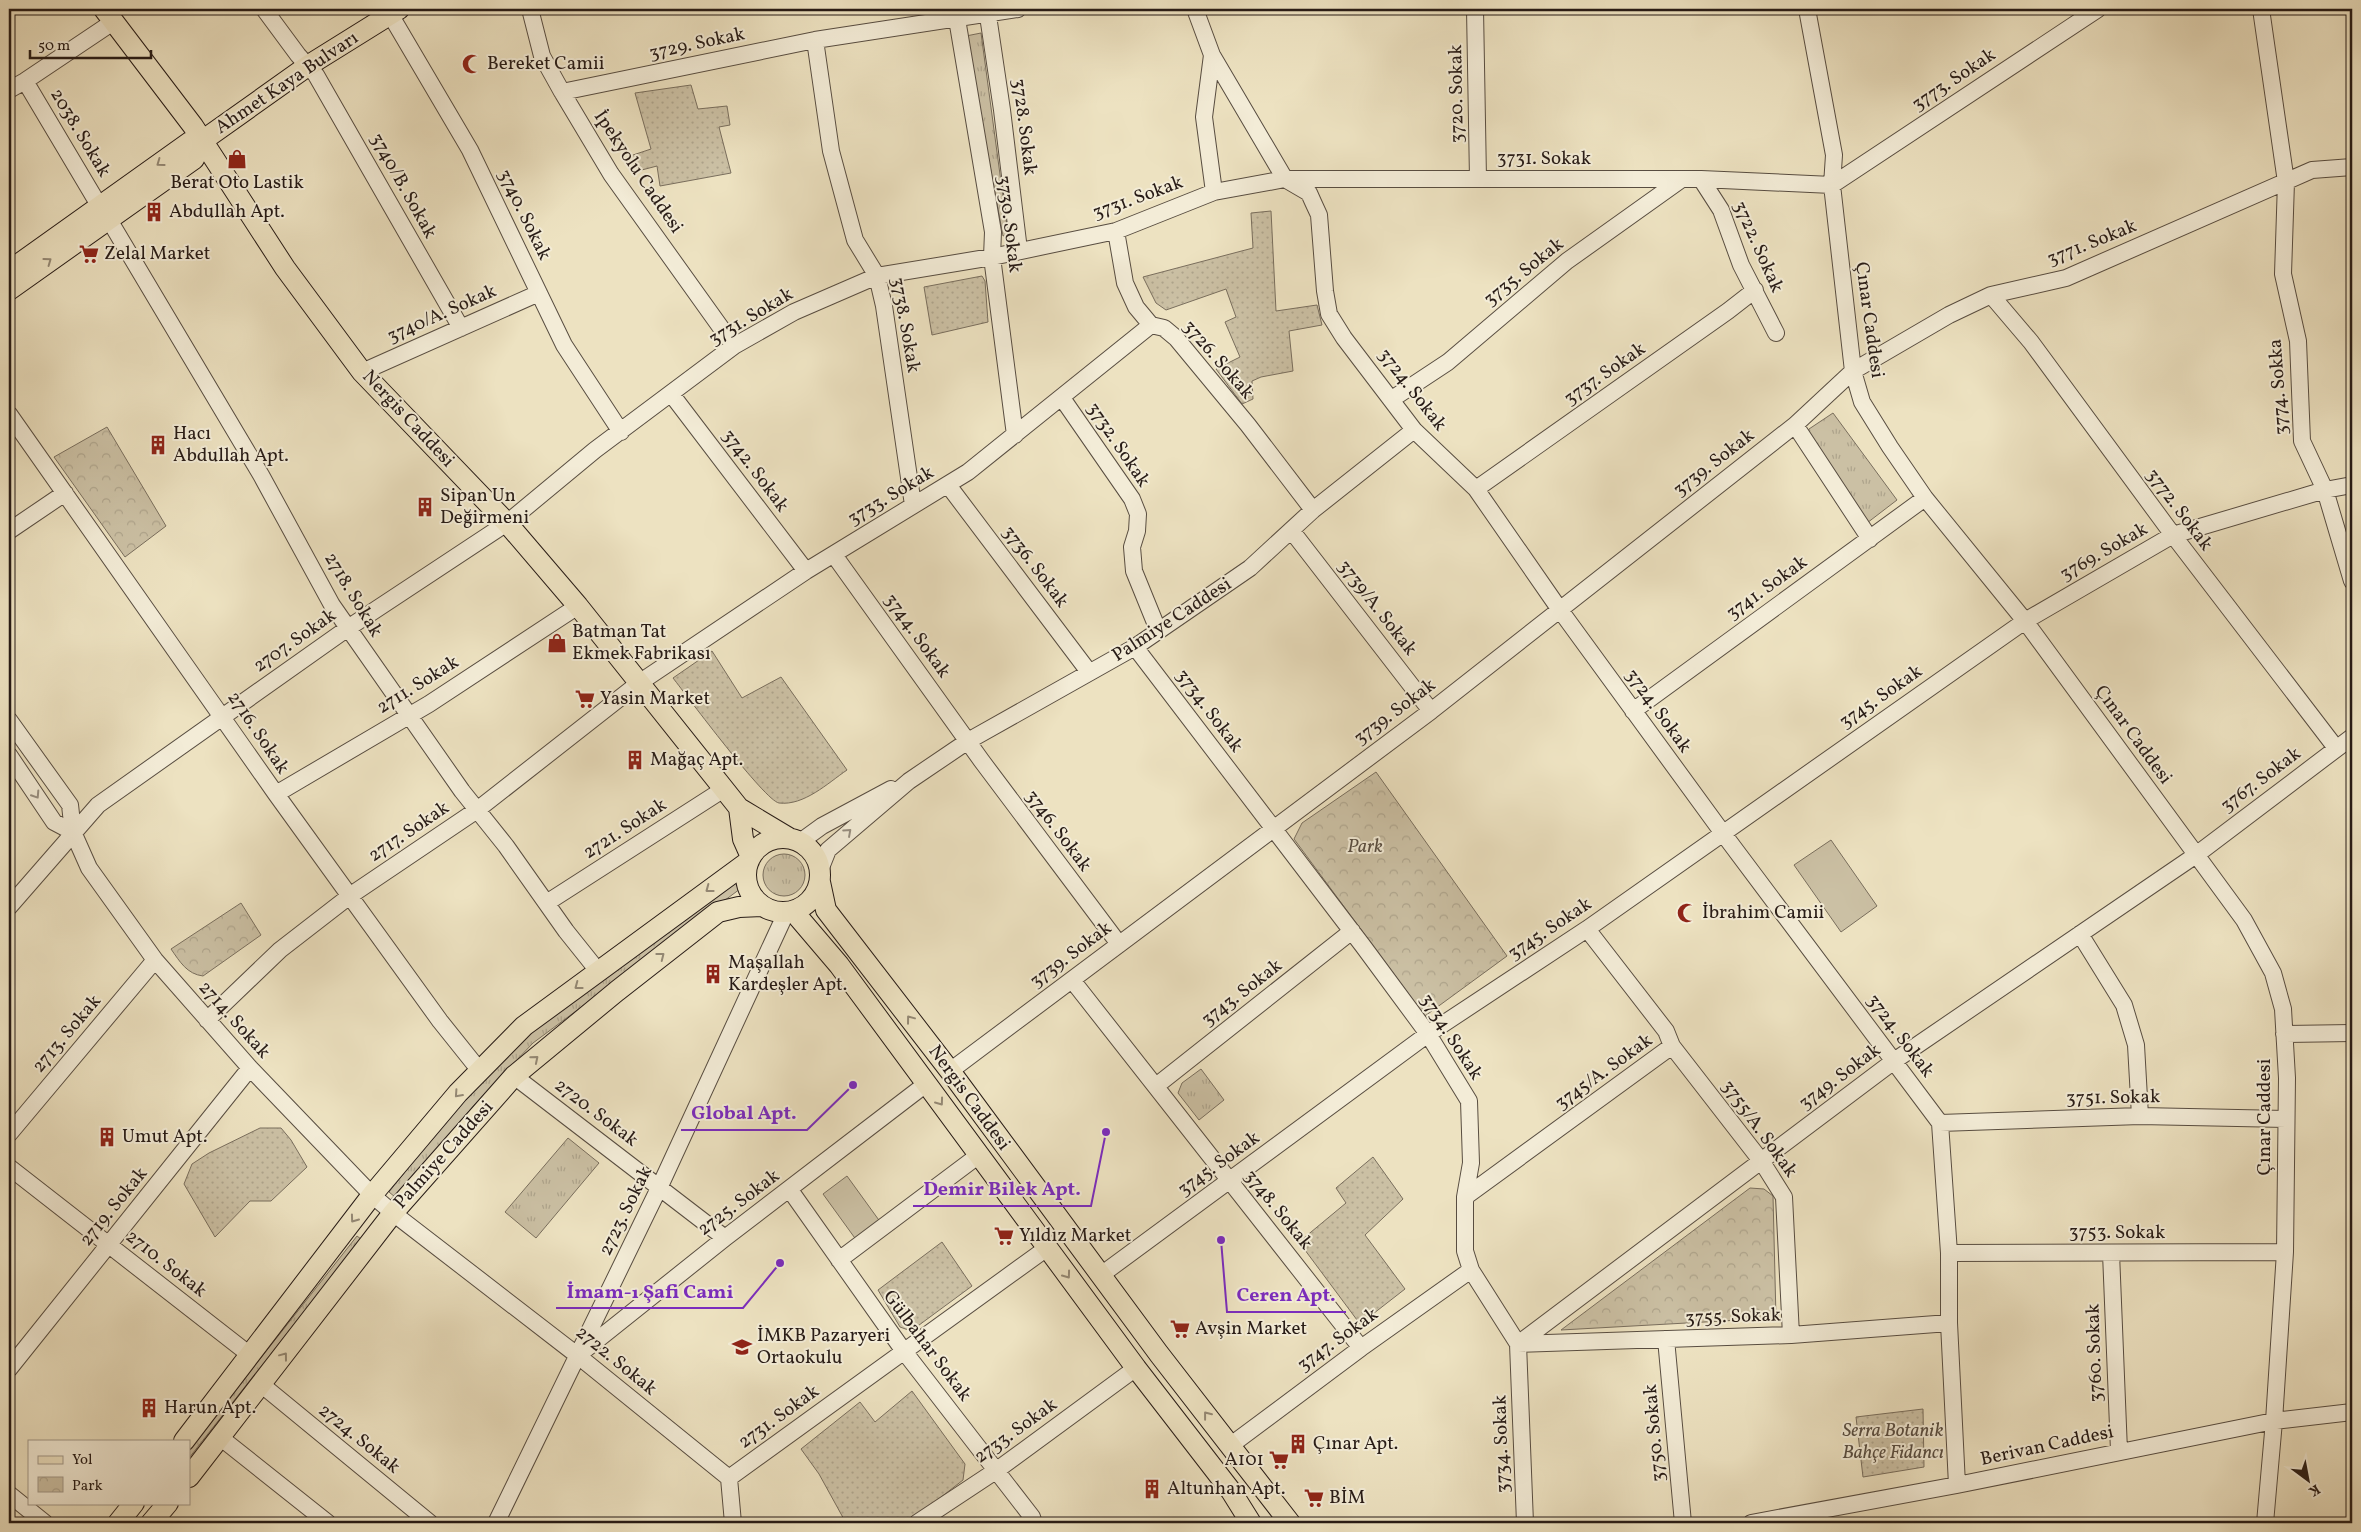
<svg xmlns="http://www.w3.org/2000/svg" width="2361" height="1532" font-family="Vollkorn,serif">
	<defs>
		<pattern id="grass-tufts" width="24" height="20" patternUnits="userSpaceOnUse" patternTransform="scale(1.25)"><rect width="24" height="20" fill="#cbc0a4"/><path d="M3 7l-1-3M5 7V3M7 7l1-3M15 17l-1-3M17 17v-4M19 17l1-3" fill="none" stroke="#aea48c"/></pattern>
		<pattern id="park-crowns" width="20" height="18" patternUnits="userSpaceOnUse" patternTransform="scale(1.25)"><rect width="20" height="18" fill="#cbc0a4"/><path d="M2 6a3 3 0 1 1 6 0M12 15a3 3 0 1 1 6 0" fill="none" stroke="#aea48c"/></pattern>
		<pattern id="garden-dots" width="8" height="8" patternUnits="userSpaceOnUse" patternTransform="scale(1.25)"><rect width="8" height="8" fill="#cbc0a4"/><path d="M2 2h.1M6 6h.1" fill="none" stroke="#aea48c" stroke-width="1.8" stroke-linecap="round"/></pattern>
	</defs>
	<rect width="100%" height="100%" fill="#ede2c1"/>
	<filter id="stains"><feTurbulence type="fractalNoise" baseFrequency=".004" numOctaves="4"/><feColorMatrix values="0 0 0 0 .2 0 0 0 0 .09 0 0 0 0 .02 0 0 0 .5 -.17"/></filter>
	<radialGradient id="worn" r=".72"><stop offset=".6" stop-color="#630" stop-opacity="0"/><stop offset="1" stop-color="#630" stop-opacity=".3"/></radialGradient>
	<path fill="url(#grass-tufts)" stroke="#796e5d" d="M981 33 1008 234 1003 236 966 36Z
		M1833 413 1897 500 1867 523 1808 433 1809 429Z
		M763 875a21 21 0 1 1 42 0a21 21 0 1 1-42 0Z
		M737 878 744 886 533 1043 476 1103 395 1197 389 1192 451 1114 534 1029Z
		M1201 1069 1224 1100 1199 1120 1178 1093 1182 1083Z
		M568 1138 599 1163 536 1238 505 1212Z
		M357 1236 361 1239 189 1458V1449Z"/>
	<path fill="url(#park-crowns)" stroke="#796e5d" d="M107 427 166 526 125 557 54 457Z
		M1376 772 1507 956 1425 1016 1294 839 1302 823Z
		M241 903 261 935 203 976C187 974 180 962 171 949Z
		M1750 1188 1764 1189 1773 1196 1776 1318 1561 1330Z"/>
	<path fill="url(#garden-dots)" stroke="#796e5d" d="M691 85 698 109 727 106 730 125 719 127 731 173 660 186 657 166 634 172 627 157 651 149 635 93Z
		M1271 211 1276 311 1317 305 1322 325 1289 331 1293 371 1261 377 1252 381 1253 399 1242 404 1216 369 1240 357 1225 322 1236 317 1226 289 1166 310 1156 303 1143 277 1253 248 1251 213Z
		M982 276 985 281 988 322 932 335 924 287Z
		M712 651 742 698 781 677 847 770C828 783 804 806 779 803 765 801 687 696 673 678Z
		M260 1128H281L291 1140 307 1167 271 1201H250L215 1237 184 1184 192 1164 209 1153Z
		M1373 1157 1403 1199 1365 1235 1405 1289 1360 1324 1299 1242 1346 1203 1336 1188Z
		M942 1242 972 1286 911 1331 900 1327 878 1290Z
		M912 1391 965 1464 963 1480 908 1523H846L819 1474 801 1449 860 1402 875 1422Z
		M1923 1409 1924 1467 1863 1477 1856 1417Z"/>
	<path fill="#cbc0a4" stroke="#796e5d" d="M1831 840 1877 906 1841 932 1794 865Z
		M847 1176 881 1223 857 1241 823 1194Z"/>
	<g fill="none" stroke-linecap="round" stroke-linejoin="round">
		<defs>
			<path id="minor" d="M264 9 298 55 316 75 461 328
				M387 9 470 150 564 345 621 432
				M530 9 542 56 562 92 611 174 734 346
				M987 9 1002 110 1019 250
				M1195 9 1212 55 1285 179 1309 193 1313 202 1319 215 1325 291 1329 314 1344 338 1414 430 1476 489 1560 610 1722 832 1940 1123 1949 1253V1323L1957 1485
				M1475 9 1478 179
				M1807 9 1834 155 1832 185 1853 371 1862 402 1890 447 1925 498 2025 621 2244 920 2273 973 2283 1009 2287 1078 2285 1252 2274 1421 2265 1523
				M2261 9 2286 182 2283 274 2298 341 2302 441 2325 490 2352 581
				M957 19 993 232 992 257 1015 435
				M815 40 831 151 855 240 877 276 884 306 913 505
				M1212 55 1204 117 1214 192
				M25 81 100 207
				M9 90 25 81 113 22
				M562 92 815 40 1018 9
				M1701 179 1721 210 1741 265 1776 333
				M108 218 261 475 332 605 462 791 506 846 566 931 598 971
				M1116 231 1125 283 1136 307 1151 325 1164 328 1176 338 1248 425 1313 510
				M1991 295 2031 342 2173 535 2336 748
				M362 372 539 293
				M672 395 806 571
				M1062 398 1132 499 1138 514 1137 531 1132 547 1134 571 1158 630
				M1392 399 1448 362 1567 261 1682 179
				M9 414 276 794 440 1021 480 1071
				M1795 425 1870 539
				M948 485 1089 672
				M1476 489 1728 311 1755 290
				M1291 530 1431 711
				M9 531 65 493
				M834 555 981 760 1119 944
				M1135 647 1363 946 1428 1034 1469 1101 1471 1163 1465 1197V1251L1471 1270 1518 1344 1525 1523
				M1633 711 1925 498
				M9 720 70 805 73 832 89 868 155 960 250 1068 372 1195 393 1213 577 1355 729 1478 733 1523
				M9 755 54 822 73 832
				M276 794 429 704 578 606
				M800 842 822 826 891 789
				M820 870 828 850 909 781 968 741 1135 647 1250 568 1313 510 1414 430
				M548 902 724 789
				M9 907 98 805 348 628 507 523 595 450 734 346 794 312 877 276 992 257 1116 231 1214 192 1285 179H1701L1832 185 2098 9
				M2080 934 2124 1005 2136 1045 2140 1116
				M1072 980 1361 1348
				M207 1020 280 950 351 895 477 810 639 683 806 571 968 472 1151 325
				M2284 1034 2352 1033
				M1672 1046 1762 1162 1784 1197 1791 1335
				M950 1071 1431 711 1795 425 1853 371 1949 315 1991 295 2066 278 2312 170 2352 167
				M514 1076 725 1238
				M1156 1086 1352 931
				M1940 1123 2140 1116 2286 1119
				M9 1134 155 960
				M9 1167 250 1355
				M790 1190 903 1350 1032 1517 1034 1523
				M1465 1197 1672 1046 1666 1031 1587 929
				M1949 1253 2285 1252
				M2111 1253 2119 1451
				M839 1260 979 1155
				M1101 1275 1428 1034 1587 929 2025 621 2173 535 2325 490 2352 485
				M1666 1339 1683 1523
				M1518 1344 1894 1061 2196 855 2352 737
				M1518 1344 1791 1335 1949 1323
				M581 1353 725 1238 926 1084
				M9 1369 250 1068
				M262 1385 430 1523
				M221 1438 328 1523
				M1231 1445 1361 1348 1471 1270
				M729 1478 1047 1248
				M9 1494 45 1523
				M496 1523 660 1186 786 913
				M917 1523 997 1470 1136 1368
				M1751 1523 1957 1485 2274 1421 2352 1412"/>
			<path id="major" d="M104 9 193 126 285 268 362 372 507 523 578 606 739 808 789 838
				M9 271 190 142 202 141
				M9 290 194 159 202 141 309 65 399 9
				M739 808 743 839 751 857
				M746 875a37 37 0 1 1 74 0a37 37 0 1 1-74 0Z
				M820 882 826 910 950 1071 1159 1354 1290 1523
				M793 911 839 965 1136 1368 1231 1491 1251 1523
				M184 1441 372 1195 458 1093 524 1026 749 861
				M189 1477 393 1213 514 1076 617 991 718 912 739 907 762 906
				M118 1523 134 1503
				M151 1523 168 1503"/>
		</defs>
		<use href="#minor" stroke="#584d41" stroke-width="18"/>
		<use href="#major" stroke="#271b16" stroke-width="22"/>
		<use href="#minor" stroke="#f3ecd7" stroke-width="16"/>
		<use href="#major" stroke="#ede2c1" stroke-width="20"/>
	</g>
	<defs><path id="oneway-chevron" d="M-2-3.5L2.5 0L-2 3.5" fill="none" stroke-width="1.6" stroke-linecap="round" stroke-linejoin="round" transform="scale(1.25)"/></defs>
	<g stroke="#948874">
		<use href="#oneway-chevron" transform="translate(160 163) rotate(144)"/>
		<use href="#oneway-chevron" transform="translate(48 261) rotate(-36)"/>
		<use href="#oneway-chevron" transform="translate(709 889) rotate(143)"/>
		<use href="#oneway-chevron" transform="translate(661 956) rotate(-38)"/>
		<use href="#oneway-chevron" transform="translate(578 986) rotate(143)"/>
		<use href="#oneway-chevron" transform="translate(910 1019) rotate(-127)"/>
		<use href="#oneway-chevron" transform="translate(535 1059) rotate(-40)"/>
		<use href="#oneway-chevron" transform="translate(458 1094) rotate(132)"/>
		<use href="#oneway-chevron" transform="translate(940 1102) rotate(54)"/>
		<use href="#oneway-chevron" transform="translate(354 1219) rotate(126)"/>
		<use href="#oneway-chevron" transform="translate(1067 1275) rotate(54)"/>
		<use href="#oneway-chevron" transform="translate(284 1356) rotate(-53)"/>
		<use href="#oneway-chevron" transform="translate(1207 1415) rotate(-128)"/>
	</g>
	<g stroke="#978e80">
		<use href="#oneway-chevron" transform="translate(36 795) rotate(57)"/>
		<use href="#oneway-chevron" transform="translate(848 832) rotate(-42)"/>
	</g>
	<defs>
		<symbol id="mosque-bare" viewBox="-9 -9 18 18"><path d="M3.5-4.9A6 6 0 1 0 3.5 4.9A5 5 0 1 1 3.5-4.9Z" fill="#8f2418" stroke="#f3ecd7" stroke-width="2.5" paint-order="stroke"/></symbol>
		<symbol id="shop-bare" viewBox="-9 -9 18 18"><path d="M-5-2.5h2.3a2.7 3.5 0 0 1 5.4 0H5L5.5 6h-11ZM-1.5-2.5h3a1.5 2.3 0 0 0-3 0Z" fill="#8f2418" stroke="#f3ecd7" stroke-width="2.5" paint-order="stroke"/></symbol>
		<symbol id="building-bare" viewBox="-9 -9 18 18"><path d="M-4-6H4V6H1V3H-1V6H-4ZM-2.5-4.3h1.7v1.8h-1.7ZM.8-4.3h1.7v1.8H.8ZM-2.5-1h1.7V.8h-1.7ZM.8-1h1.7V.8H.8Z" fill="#8f2418" stroke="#f3ecd7" stroke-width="2.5" paint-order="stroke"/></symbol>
		<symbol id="supermarket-bare" viewBox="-9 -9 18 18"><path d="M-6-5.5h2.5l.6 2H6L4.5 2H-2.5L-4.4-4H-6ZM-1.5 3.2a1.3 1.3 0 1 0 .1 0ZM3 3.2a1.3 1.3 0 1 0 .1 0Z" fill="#8f2418" stroke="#f3ecd7" stroke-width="2.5" paint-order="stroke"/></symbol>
		<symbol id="school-bare" viewBox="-9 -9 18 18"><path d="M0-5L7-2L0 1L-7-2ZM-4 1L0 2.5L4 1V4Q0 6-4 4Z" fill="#8f2418" stroke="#f3ecd7" stroke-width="2.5" paint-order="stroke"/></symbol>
	</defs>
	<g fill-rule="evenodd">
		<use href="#mosque-bare" x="458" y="50" width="28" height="28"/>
		<use href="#shop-bare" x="223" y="145" width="28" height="28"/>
		<use href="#building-bare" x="140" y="198" width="28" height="28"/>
		<use href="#supermarket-bare" x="75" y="240" width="28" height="28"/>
		<use href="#building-bare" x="144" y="431" width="28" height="28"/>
		<use href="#building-bare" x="411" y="493" width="28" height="28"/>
		<use href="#shop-bare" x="543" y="629" width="28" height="28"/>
		<use href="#supermarket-bare" x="571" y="685" width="28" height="28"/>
		<use href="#building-bare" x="621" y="746" width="28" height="28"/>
		<use href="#mosque-bare" x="1673" y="899" width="28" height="28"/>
		<use href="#building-bare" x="699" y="960" width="28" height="28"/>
		<use href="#building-bare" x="93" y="1123" width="28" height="28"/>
		<use href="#supermarket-bare" x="990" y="1222" width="28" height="28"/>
		<use href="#supermarket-bare" x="1166" y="1315" width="28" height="28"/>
		<use href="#school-bare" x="728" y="1333" width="28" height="28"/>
		<use href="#building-bare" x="135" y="1394" width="28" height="28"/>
		<use href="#building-bare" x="1284" y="1430" width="28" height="28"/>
		<use href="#supermarket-bare" x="1265" y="1446" width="28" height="28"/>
		<use href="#building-bare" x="1138" y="1475" width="28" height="28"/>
		<use href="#supermarket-bare" x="1300" y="1484" width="28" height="28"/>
	</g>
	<g text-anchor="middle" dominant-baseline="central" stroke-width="4" stroke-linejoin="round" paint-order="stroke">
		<g font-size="19" fill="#271b16" stroke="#f3ecd7">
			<text transform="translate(697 44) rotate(-12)">3729. Sokak</text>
			<text transform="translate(1954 80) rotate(-34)">3773. Sokak</text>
			<text transform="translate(287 83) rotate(-34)">Ahmet Kaya Bulvarı</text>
			<text transform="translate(1457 94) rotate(-91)">3720. Sokak</text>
			<text transform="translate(1024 127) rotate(83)">3728. Sokak</text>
			<text transform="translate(80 133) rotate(59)">2038. Sokak</text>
			<text x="1544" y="159">3731. Sokak</text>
			<text transform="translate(638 172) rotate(56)">İpekyolu Caddesi</text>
			<text transform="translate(403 186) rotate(61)">3740/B. Sokak</text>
			<text transform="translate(1138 198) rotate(-20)">3731. Sokak</text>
			<text transform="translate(524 215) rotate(64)">3740. Sokak</text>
			<text transform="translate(1009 224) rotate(83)">3730. Sokak</text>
			<text transform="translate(2092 243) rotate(-22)">3771. Sokak</text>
			<text transform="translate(1758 247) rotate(66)">3722. Sokak</text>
			<text transform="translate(1524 272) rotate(-39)">3735. Sokak</text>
			<text transform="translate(442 314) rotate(-24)">3740/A. Sokak</text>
			<text transform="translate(751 317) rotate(-31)">3731. Sokak</text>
			<text transform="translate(1869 320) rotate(82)">Çınar Caddesi</text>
			<text transform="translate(905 325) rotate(80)">3738. Sokak</text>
			<text transform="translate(1218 360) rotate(49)">3726. Sokak</text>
			<text transform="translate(1605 374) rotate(-35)">3737. Sokak</text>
			<text transform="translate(2279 387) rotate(-94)">3774. Sokka</text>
			<text transform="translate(1412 390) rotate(52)">3724. Sokak</text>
			<text transform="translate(408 419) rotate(47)">Nergis Caddesi</text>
			<text transform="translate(1118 445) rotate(56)">3732. Sokak</text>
			<text transform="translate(1714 463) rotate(-38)">3739. Sokak</text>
			<text transform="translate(755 471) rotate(53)">3742. Sokak</text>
			<text transform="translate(891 496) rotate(-31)">3733. Sokak</text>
			<text transform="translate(2179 510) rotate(53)">3772. Sokak</text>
			<text transform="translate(2104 552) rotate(-30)">3769. Sokak</text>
			<text transform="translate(1035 567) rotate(53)">3736. Sokak</text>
			<text transform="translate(1767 588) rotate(-36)">3741. Sokak</text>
			<text transform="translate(353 595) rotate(59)">2718. Sokak</text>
			<text transform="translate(1377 608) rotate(52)">3739/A. Sokak</text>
			<text transform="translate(1172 620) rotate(-33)">Palmiye Caddesi</text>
			<text transform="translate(917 636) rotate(54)">3744. Sokak</text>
			<text transform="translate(295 641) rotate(-35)">2707. Sokak</text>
			<text transform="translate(418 685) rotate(-32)">2711. Sokak</text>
			<text transform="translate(1881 697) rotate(-35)">3745. Sokak</text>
			<text transform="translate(1209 711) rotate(53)">3734. Sokak</text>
			<text transform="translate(1658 711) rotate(54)">3724. Sokak</text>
			<text transform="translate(1395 712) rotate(-37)">3739. Sokak</text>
			<text transform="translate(258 733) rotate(56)">2716. Sokak</text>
			<text transform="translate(2133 735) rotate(54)">Çınar Caddesi</text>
			<text transform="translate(2261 780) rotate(-37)">3767. Sokak</text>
			<text transform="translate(625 829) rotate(-33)">2721. Sokak</text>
			<text transform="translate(1058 831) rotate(53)">3746. Sokak</text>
			<text transform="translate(409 832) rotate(-34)">2717. Sokak</text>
			<text transform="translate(1550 929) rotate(-34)">3745. Sokak</text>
			<text transform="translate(1071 955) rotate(-37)">3739. Sokak</text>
			<text transform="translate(1242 993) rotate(-38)">3743. Sokak</text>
			<text transform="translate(234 1020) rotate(48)">2714. Sokak</text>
			<text transform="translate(67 1034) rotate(-50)">2713. Sokak</text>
			<text transform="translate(1900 1036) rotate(53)">3724. Sokak</text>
			<text transform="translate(1451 1037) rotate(57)">3734. Sokak</text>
			<text transform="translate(1604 1072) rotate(-36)">3745/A. Sokak</text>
			<text transform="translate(1840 1077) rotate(-37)">3749. Sokak</text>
			<text transform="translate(969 1098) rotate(54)">Nergis Caddesi</text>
			<text transform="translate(2113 1098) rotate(-1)">3751. Sokak</text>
			<text transform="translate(596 1113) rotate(37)">2720. Sokak</text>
			<text transform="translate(2265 1117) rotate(-90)">Çınar Caddesi</text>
			<text transform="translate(1759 1129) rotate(54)">3755/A. Sokak</text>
			<text transform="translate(444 1155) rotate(-48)">Palmiye Caddesi</text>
			<text transform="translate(1219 1164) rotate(-36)">3745. Sokak</text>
			<text transform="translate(739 1203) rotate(-37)">2725. Sokak</text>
			<text transform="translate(114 1207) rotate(-51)">2719. Sokak</text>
			<text transform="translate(1278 1210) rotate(51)">3748. Sokak</text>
			<text transform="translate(626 1211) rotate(-64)">2723. Sokak</text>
			<text x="2117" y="1233">3753. Sokak</text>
			<text transform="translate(166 1264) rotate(38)">2710. Sokak</text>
			<text transform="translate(1733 1317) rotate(-2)">3755. Sokak</text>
			<text transform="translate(1338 1340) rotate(-36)">3747. Sokak</text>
			<text transform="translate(927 1346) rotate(53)">Gülbahar Sokak</text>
			<text transform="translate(2095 1353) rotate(-92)">3760. Sokak</text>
			<text transform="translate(616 1361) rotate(39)">2722. Sokak</text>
			<text transform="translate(779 1417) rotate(-36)">2731. Sokak</text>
			<text transform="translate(1016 1431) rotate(-36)">2733. Sokak</text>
			<text transform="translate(1655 1433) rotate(-95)">3750. Sokak</text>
			<text transform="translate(359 1439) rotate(39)">2724. Sokak</text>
			<text transform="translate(1502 1444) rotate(-92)">3734. Sokak</text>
			<text transform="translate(2047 1446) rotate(-12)">Berivan Caddesi</text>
		</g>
		<g font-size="19" fill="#271b16" stroke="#f3ecd7" text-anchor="start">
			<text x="487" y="64">Bereket Camii</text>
			<text x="237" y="183" text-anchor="middle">Berat Oto Lastik</text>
			<text x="169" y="212">Abdullah Apt.</text>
			<text x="104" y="254">Zelal Market</text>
			<text x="173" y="434">Hacı<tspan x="173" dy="22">Abdullah Apt.</tspan></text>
			<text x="440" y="496">Sipan Un<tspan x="440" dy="22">Değirmeni</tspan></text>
			<text x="572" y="632">Batman Tat<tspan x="572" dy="22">Ekmek Fabrikası</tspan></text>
			<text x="600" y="699">Yasin Market</text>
			<text x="650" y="760">Mağaç Apt.</text>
			<text x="1702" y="913">İbrahim Camii</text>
			<text x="728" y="963">Maşallah<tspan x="728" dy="22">Kardeşler Apt.</tspan></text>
			<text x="122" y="1137">Umut Apt.</text>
			<text x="1019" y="1236">Yıldız Market</text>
			<text x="1195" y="1329">Avşin Market</text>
			<text x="757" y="1336">İMKB Pazaryeri<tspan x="757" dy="22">Ortaokulu</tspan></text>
			<text x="164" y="1408">Harun Apt.</text>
			<text x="1313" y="1444">Çınar Apt.</text>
			<text x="1264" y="1460" text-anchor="end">A101</text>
			<text x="1167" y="1489">Altunhan Apt.</text>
			<text x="1329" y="1498">BİM</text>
		</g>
		<g font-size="19" font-style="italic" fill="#584d41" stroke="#f3ecd7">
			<text x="1365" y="847">Park</text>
			<text x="1893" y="1431">Serra Botanik<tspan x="1893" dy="22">Bahçe Fidancı</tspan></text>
		</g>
	</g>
	<path fill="none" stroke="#7b2cbf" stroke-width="2" d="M853 1085L807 1130H681M1106 1132L1091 1206H913M780 1263L743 1308H556M1221 1240L1227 1312H1346"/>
	<g fill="#7b2cbf" stroke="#f3ecd7" stroke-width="2">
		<circle cx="853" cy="1085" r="5"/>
		<circle cx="1106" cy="1132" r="5"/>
		<circle cx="780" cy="1263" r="5"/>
		<circle cx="1221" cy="1240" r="5"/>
	</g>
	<g font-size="20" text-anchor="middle" font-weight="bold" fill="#7b2cbf" stroke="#f3ecd7" stroke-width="4" stroke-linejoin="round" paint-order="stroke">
		<text x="744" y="1119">Global Apt.</text>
		<text x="1002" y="1195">Demir Bilek Apt.</text>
		<text x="650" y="1298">İmam-ı Şafi Cami</text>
		<text x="1286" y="1301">Ceren Apt.</text>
	</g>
	<rect width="2361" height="1532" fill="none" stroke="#ede2c1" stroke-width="30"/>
	<rect x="10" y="10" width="2341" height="1512" fill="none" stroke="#271b16" stroke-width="2.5"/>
	<rect x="15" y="15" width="2331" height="1502" fill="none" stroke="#271b16"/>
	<rect x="28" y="1440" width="162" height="65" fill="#f3ecd7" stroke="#a1988a"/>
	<rect x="38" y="1456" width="25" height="8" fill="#ede2c1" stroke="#a1988a"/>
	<text x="72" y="1464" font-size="15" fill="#271b16">Yol</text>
	<rect x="38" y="1477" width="25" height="15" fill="url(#park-crowns)" stroke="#a1988a"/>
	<text x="72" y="1490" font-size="15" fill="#271b16">Park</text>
	<g transform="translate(2308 1480) rotate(148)" stroke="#f3ecd7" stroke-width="4" paint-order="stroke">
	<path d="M0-4L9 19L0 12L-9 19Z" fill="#271b16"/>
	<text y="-8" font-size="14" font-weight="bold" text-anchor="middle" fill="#271b16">K</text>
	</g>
	<path d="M30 50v8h121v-8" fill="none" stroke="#271b16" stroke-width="2.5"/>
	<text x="38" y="50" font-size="15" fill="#271b16" stroke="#f3ecd7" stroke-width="4" paint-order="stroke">50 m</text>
	<rect width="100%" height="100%" filter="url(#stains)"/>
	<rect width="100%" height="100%" fill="url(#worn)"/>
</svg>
